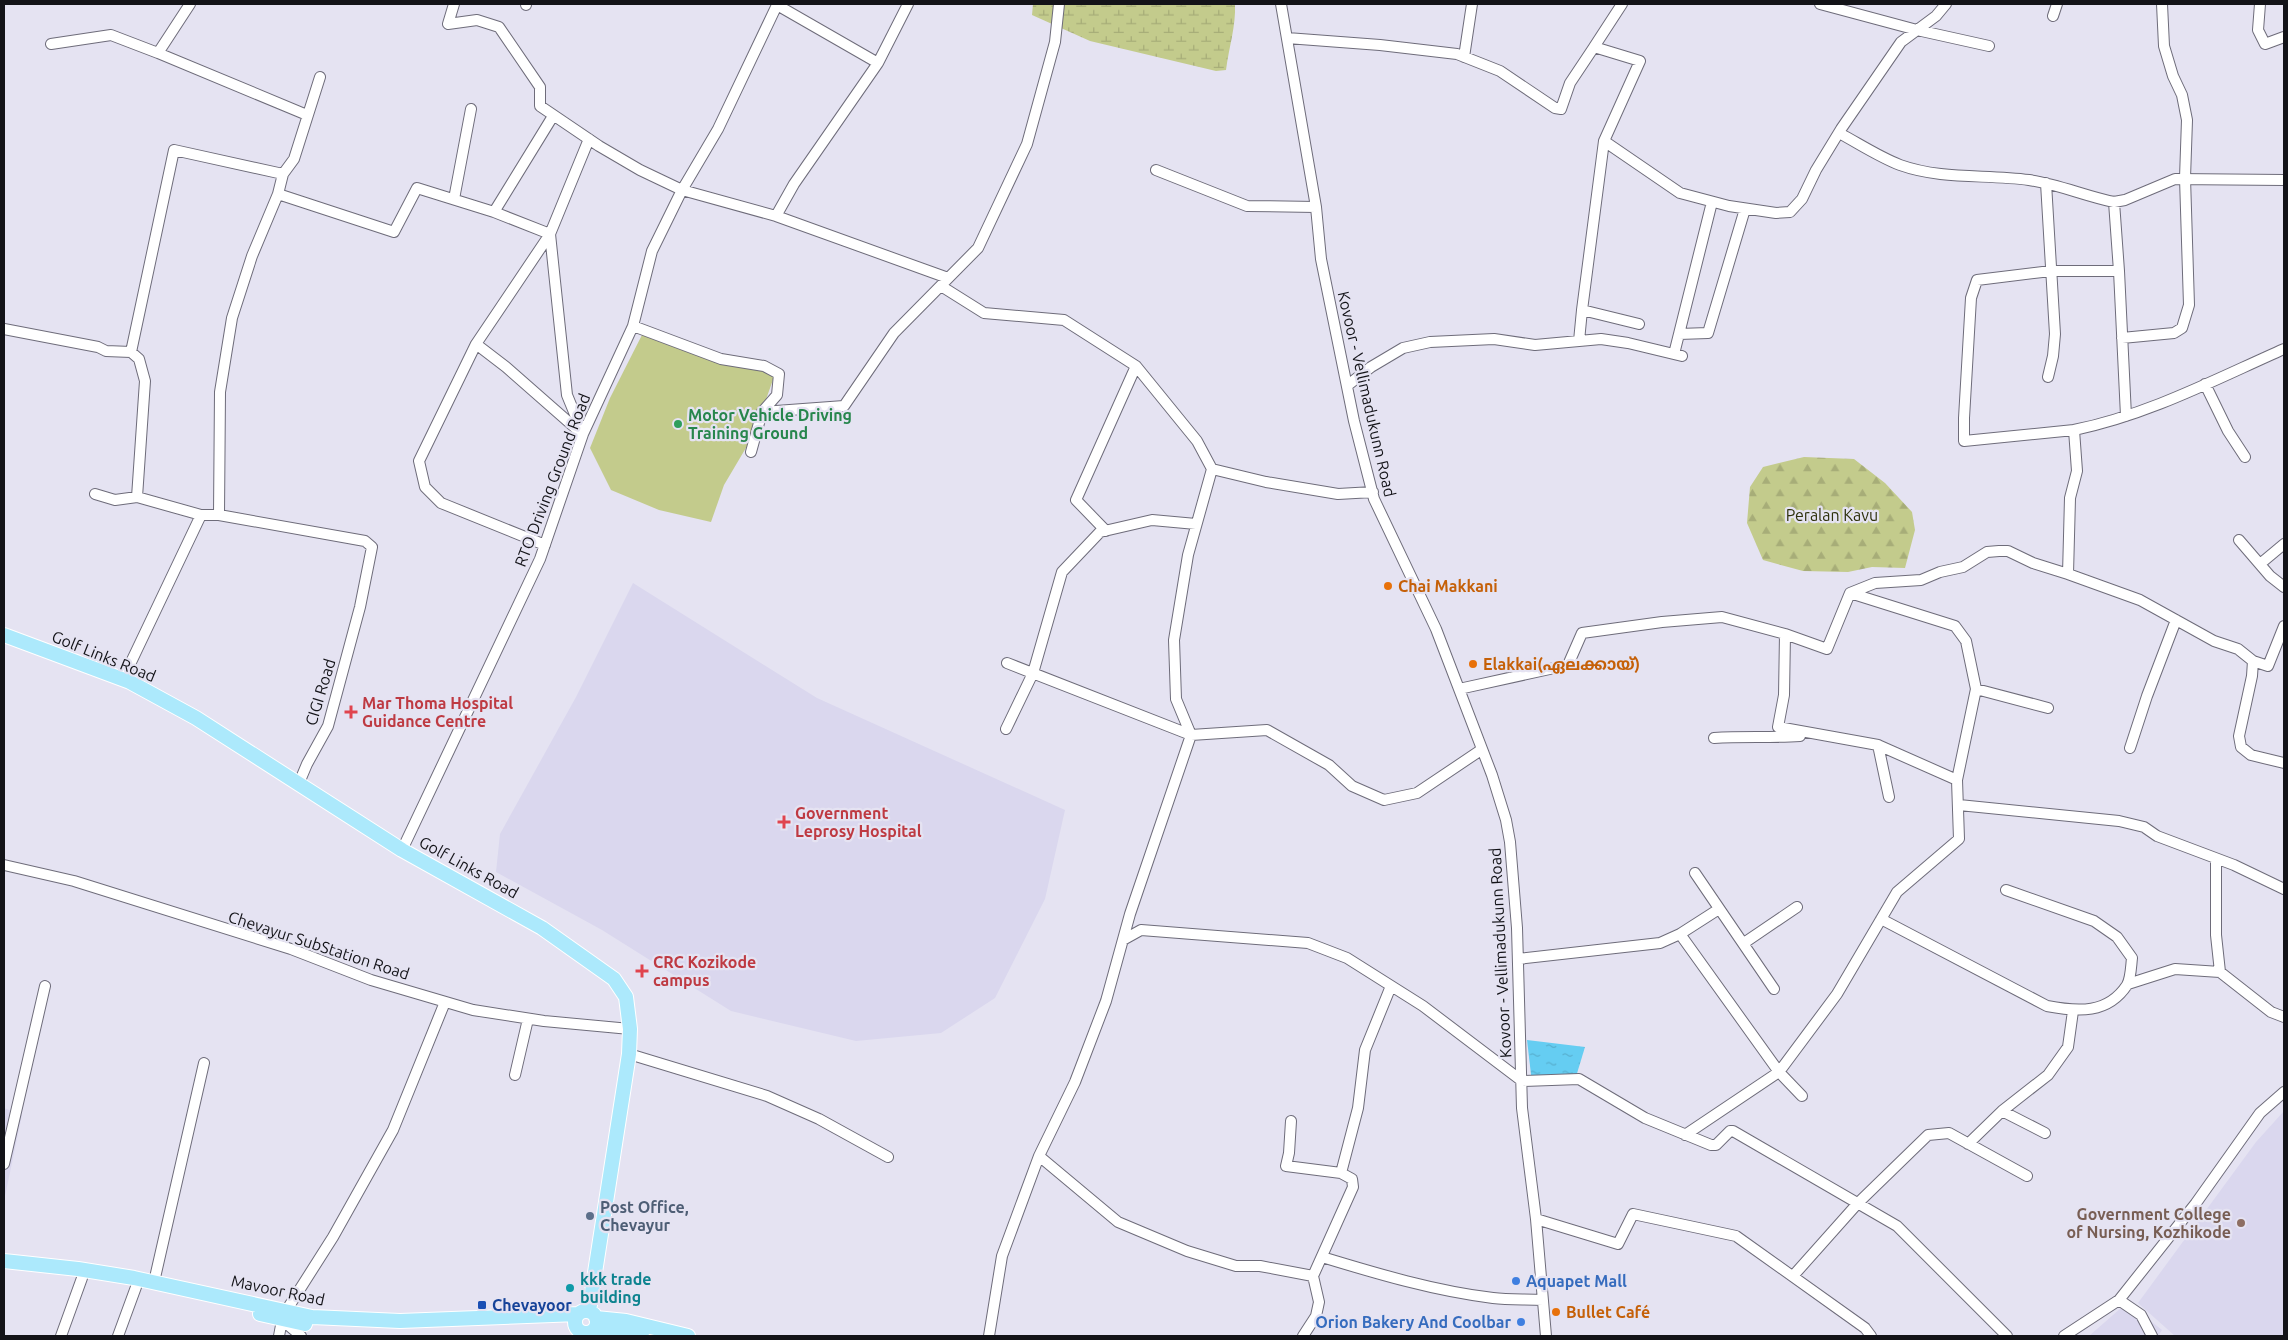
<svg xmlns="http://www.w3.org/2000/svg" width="2288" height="1340" font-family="Ubuntu,'Noto Sans Malayalam',sans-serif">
	<defs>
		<pattern id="forest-firs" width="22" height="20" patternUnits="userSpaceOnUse" patternTransform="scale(1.25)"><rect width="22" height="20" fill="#c3cb8c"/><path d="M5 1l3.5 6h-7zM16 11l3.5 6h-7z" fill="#a7ad78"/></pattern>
		<pattern id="wetland-marsh" width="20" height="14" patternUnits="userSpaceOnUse" patternTransform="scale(1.25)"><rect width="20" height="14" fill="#c3cb8c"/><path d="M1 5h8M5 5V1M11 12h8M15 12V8" fill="none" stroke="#a7ad78"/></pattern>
		<pattern id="water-ripples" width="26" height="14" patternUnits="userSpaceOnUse" patternTransform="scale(1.25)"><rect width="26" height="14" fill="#65cdf2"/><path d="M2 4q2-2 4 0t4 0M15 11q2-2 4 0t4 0" fill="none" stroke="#57afcf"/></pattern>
	</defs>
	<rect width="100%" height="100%" fill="#e5e3f2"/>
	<path fill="#dad7ee" d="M633 583 817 698 1065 810 1045 899 995 998 941 1033 856 1041 731 1011 602 930 496 872 500 834 576 697Z
		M4 1108 22 1115 4 1201Z
		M2284 1111V1336H2175L2138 1303 2256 1142Z
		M2121 1308 2143 1315 2162 1330 2158 1336H2089Z"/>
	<path fill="#c3cb8c" d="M644 331 775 374 753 436 724 485 711 522 659 510 611 490 590 448 610 398Z"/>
	<path fill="url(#forest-firs)" d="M1804 457 1854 459 1885 483 1912 512 1915 530 1905 568 1872 567 1848 572 1803 571 1763 560 1747 523 1750 487 1763 467Z"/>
	<path fill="url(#wetland-marsh)" d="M1033 4H1235C1236 26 1229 47 1226 70L1216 71 1090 41 1032 15Z"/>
	<path fill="url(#water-ripples)" d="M1527 1040 1585 1047 1575 1080 1532 1083Z"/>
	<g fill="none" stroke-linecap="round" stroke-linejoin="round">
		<defs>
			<path id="minor" d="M454 4 448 24 477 20 499 27 540 87V106L599 146 640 170 682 190 776 216 948 278
				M1281 4 1316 207 1321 259 1354 421 1374 499 1436 629 1492 775 1506 820 1510 842 1517 928 1522 1108 1536 1219 1546 1336
				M1820 4 1917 30 1989 46
				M2260 4 2258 30 2265 44 2284 37
				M526 5V4
				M2053 16 2057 4
				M1287 38 1380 45 1457 54 1500 71 1555 108 1561 109 1570 83 1594 47 1640 61 1604 141 1582 310
				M51 44 111 35 158 53 190 4
				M1594 47 1622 4
				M158 53 307 115
				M1464 57 1472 4
				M1839 133C1858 143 1879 157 1900 165 1942 180 1986 174 2029 180 2058 184 2085 196 2114 202L2125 200 2175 179 2284 180
				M1604 141 1680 193 1729 206 1776 213 1790 212 1802 199 1816 170 1841 129 1901 42 1936 16 1946 4
				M1156 170 1247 206 1316 207
				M2046 183 2055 334 2053 356 2048 377
				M278 194 394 232 417 188 494 212
				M454 199 471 109
				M776 216 794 184 878 63 908 4
				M2119 271 2126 416
				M941 286 984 313 1064 320 1136 366 1197 441 1212 469 1188 555 1174 640 1176 699 1191 735 1267 730 1329 765 1352 786 1384 800 1417 793 1481 750
				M633 326 721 359 764 366 779 374 777 395 762 412 751 452
				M4 329 98 347 106 351 131 352 139 359 145 381 137 497 201 515 123 679
				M1679 334 1708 333 1745 209
				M2122 338 2174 333 2182 328 2189 305 2185 178 2187 120 2182 95 2173 76 2164 46 2162 4
				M1579 341 1582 310 1639 324
				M476 344 506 367 580 432
				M2284 349C2216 379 2148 415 2074 430L2077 471 2070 498 2068 574 2140 600 2214 641 2238 649 2253 661 2252 676 2239 736 2241 747 2251 755 2284 763
				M131 352 174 150 283 174
				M1674 354 1712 202
				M2205 384 2228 431 2245 457
				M1348 385 1371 367 1403 348 1430 342 1494 339 1535 345 1601 339 1628 343 1682 356
				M762 412 844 406 894 333 978 248 1027 144 1055 42 1059 4
				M2074 430 1964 441V418L1971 298 1977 280 2051 271H2119L2114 202
				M583 434 567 395 550 234 589 139
				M1212 469 1266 482 1338 494 1373 492
				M95 494 115 500 137 497
				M201 515H219L220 392 232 318 252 256 278 194 283 174 294 159 320 77
				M219 515 365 541 372 547 360 607 328 726 307 764 299 783
				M1106 531 1076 500 1136 366
				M2239 540 2270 576 2284 587
				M545 545 441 503 425 487 419 461 476 344 550 234 494 212 553 116
				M2260 564 2284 544
				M1785 634 1784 695 1778 727 1878 745 1889 797
				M2253 661 2268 666 2284 626
				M1459 689 1568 665 1582 633 1662 622 1722 617 1785 634 1827 649 1850 593 1875 583 1921 580 1940 572 1963 567 1987 552 1999 551H2008L2033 563 2068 574
				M1976 689 2048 708
				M1006 729 1033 673 1062 572 1100 532 1152 520 1196 524
				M1714 738C1743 736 1771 738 1800 736
				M1878 745 1957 780
				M2130 748 2147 696 2176 620
				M1959 805 2119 821 2144 827 2157 836 2234 865 2284 889
				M402 850 540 559 583 434 633 326 652 251 682 190 718 129 777 5 878 63
				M2216 859V935L2220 972
				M4 865 74 881 291 949 371 980 473 1010 544 1021 630 1029
				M1695 873 1774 989
				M1881 919 2047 1006C2078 1012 2108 1014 2127 985 2131 978 2131 966 2132 958L2117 937 2094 921 2006 890
				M1680 934 1779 1072 1802 1096
				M1123 940 1141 930 1308 943 1347 958 1423 1006 1522 1081 1579 1079 1645 1118 1711 1145H1716L1730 1131H1733L1897 1226 2007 1336
				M1744 943 1797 907
				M1518 959 1660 943 1680 934 1719 909
				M2128 984 2175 969 2220 972 2271 1012 2284 1017
				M629 1054 767 1096 819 1119 888 1157
				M515 1075 528 1019
				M2002 1111 2045 1133
				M1291 1121 1289 1153 1286 1166 1341 1173 1352 1179 1353 1187 1313 1276 1319 1302 1316 1316 1303 1336
				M1685 1135 1779 1072 1837 994 1897 892 1959 839 1957 780 1976 689 1966 641 1955 626 1850 593
				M1968 1144 2002 1111 2048 1075 2068 1047 2073 1011
				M1039 1156 1118 1222 1187 1251 1236 1266H1260L1313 1276
				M4 1164 45 986
				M1341 1173 1358 1108 1365 1050 1391 986
				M1536 1219 1618 1244 1633 1214 1736 1236 1865 1328 1871 1336
				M1322 1257C1378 1274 1435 1291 1493 1298 1509 1300 1526 1299 1543 1300
				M1793 1276 1858 1203 1928 1135 1949 1133 2027 1176
				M154 1282 204 1063
				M2119 1300 2196 1203 2260 1113 2284 1092
				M286 1311 333 1237 393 1130 445 1002
				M61 1336 82 1278
				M118 1336 136 1287
				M279 1336 282 1320 301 1336
				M584 1336V1333
				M989 1336 1002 1256 1039 1156 1075 1082 1106 1001 1130 914 1191 735 1007 663
				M2064 1336 2119 1300 2141 1315 2152 1336"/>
			<path id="major" d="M4 635 130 682 196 718 402 850 542 928 614 979 626 997 630 1029 629 1054 589 1311
				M4 1261 78 1269 134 1278 312 1317 400 1321 578 1314
				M575 1322a11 11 0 1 1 22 0a11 11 0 1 1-22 0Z
				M260 1314 305 1324
				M596 1318 626 1321 688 1336
				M596 1328 642 1336"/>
		</defs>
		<use href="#minor" stroke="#6e6c7a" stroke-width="12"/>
		<use href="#major" stroke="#fff" stroke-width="16"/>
		<use href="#minor" stroke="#fff" stroke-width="10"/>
		<use href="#major" stroke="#ace9fc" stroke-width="14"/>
	</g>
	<circle fill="#2e9e5b" stroke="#e5e3f2" stroke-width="2" cx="678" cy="424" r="5"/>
	<g fill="#e8710a" stroke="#e5e3f2" stroke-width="2">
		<circle cx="1388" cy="586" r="5"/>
		<circle cx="1473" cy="664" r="5"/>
		<circle cx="1556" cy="1312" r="5"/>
	</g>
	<g fill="#e0444e" stroke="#e5e3f2" stroke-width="2">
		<path d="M348.5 704.5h5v5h5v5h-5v5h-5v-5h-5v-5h5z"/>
		<path d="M781.5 814.5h5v5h5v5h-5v5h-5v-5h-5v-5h5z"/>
		<path d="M639.5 963.5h5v5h5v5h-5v5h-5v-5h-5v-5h5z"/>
	</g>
	<circle fill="#5c6f8a" stroke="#e5e3f2" stroke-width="2" cx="590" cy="1216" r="5"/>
	<circle fill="#8d6e63" stroke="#e5e3f2" stroke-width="2" cx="2241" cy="1223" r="5"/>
	<g fill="#3f7fe0" stroke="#e5e3f2" stroke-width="2">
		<circle cx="1516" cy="1281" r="5"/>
		<circle cx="1521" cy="1322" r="5"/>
	</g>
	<circle fill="#0f9aa8" stroke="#e5e3f2" stroke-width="2" cx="570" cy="1288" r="5"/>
	<rect fill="#1a4fb4" stroke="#e5e3f2" stroke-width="2" x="477" y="1300" width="10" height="10" rx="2.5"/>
	<g text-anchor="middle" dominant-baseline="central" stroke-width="4.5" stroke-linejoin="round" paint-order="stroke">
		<g font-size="16" fill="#131318" stroke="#e5e3f2">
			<text transform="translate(1367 394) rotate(77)">Kovoor - Vellimadukunn Road</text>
			<text transform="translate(552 480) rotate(-69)">RTO Driving Ground Road</text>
			<text transform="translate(104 656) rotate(22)">Golf Links Road</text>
			<text transform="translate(320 692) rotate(-73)">CIGI Road</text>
			<text transform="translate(469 867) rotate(29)">Golf Links Road</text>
			<text transform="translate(319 945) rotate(18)">Chevayur SubStation Road</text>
			<text transform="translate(1500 953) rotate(-93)">Kovoor - Vellimadukunn Road</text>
			<text transform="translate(278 1290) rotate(12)">Mavoor Road</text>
		</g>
		<g font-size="16" font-weight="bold" fill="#27864d" stroke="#e5e3f2" text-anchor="start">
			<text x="688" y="415">Motor Vehicle Driving<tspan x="688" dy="18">Training Ground</tspan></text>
		</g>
		<g font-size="16" fill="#2e310c" stroke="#e5e3f2">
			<text x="1832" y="515">Peralan Kavu</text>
		</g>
		<g font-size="16" font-weight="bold" fill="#c56008" stroke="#e5e3f2" text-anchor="start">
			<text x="1398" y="586">Chai Makkani</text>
			<text x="1483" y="664">Elakkai(ഏലക്കായ്)</text>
			<text x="1566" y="1312">Bullet Café</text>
		</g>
		<g font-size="16" font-weight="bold" fill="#be3a42" stroke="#e5e3f2" text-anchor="start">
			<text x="362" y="703">Mar Thoma Hospital<tspan x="362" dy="18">Guidance Centre</tspan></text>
			<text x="795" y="813">Government<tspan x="795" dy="18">Leprosy Hospital</tspan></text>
			<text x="653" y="962">CRC Kozikode<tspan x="653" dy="18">campus</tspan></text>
		</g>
		<g font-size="16" font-weight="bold" fill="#4e5e75" stroke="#e5e3f2" text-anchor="start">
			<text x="600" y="1207">Post Office,<tspan x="600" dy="18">Chevayur</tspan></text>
		</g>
		<g font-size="16" font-weight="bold" fill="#785e54" stroke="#e5e3f2" text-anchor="end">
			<text x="2231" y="1214">Government College<tspan x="2231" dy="18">of Nursing, Kozhikode</tspan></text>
		</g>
		<g font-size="16" font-weight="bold" fill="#0d838f" stroke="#e5e3f2" text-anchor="start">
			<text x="580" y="1279">kkk trade<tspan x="580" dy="18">building</tspan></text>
		</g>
		<g font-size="16" font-weight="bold" fill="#366cbe" stroke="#e5e3f2" text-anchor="start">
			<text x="1526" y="1281">Aquapet Mall</text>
			<text x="1511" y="1322" text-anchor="end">Orion Bakery And Coolbar</text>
		</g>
		<g font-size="16" font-weight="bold" fill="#164399" stroke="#e5e3f2" text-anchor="start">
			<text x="492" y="1305">Chevayoor</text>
		</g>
	</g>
	<rect width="2288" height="1340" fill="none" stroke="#131318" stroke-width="10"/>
</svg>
